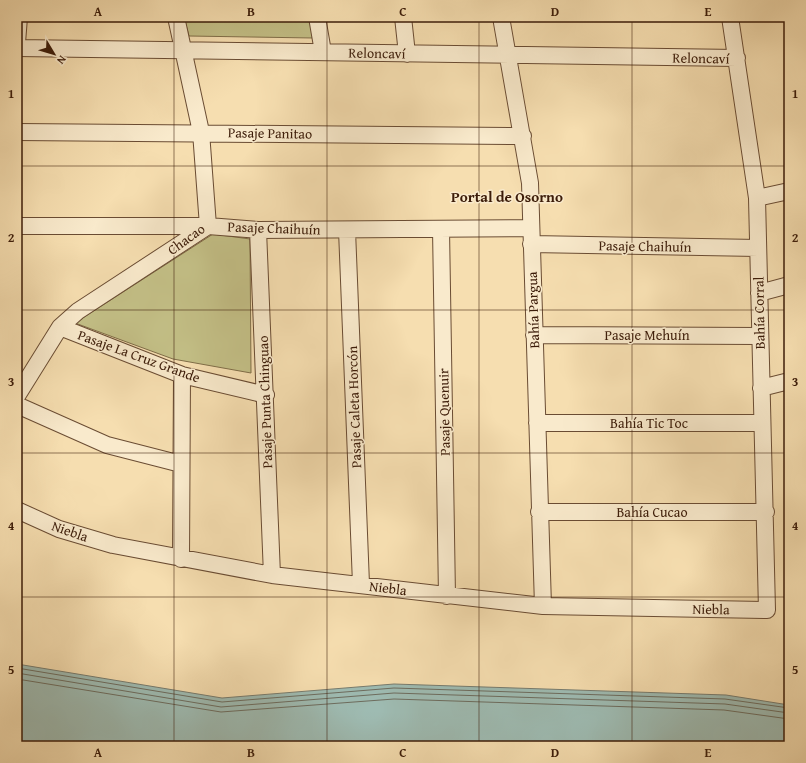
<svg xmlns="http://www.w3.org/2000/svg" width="806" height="763" font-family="'Gentium Book Plus',serif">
	<rect width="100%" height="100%" fill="#f6deb0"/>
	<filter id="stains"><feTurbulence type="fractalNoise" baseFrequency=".005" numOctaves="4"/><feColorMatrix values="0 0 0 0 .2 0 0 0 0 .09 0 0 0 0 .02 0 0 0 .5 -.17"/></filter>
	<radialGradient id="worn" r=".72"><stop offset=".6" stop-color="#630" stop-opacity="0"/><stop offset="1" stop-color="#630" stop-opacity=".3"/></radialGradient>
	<path fill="#c3bf86" stroke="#806e48" d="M184 17H310L313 38 189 36Z
		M213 234 250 239 251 373 173 359 75 323Z"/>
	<path fill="#9ebbb2" stroke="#777b6e" d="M17 664 222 698 394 684 726 695 789 705V746H17Z"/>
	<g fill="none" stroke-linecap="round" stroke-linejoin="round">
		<path stroke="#6d6c5e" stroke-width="1" d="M17 668 222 702 394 688 725 699 789 708
			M17 673 221 707 394 693 725 704 789 713
			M17 679 221 712 394 699 724 710 789 719"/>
		<defs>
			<path id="minor" d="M317 17 323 52
				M403 17 407 54
				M501 17 530 183 543 606
				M17 43 19 17
				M17 48 737 58
				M17 132 523 136
				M757 198 789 191
				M17 226H208L258 230 531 228
				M441 229 447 596
				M258 230 272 575
				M347 230 361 584
				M531 244 758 248
				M759 293 789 285
				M60 327 182 375 266 395
				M534 335 760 336
				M761 388 789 381
				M17 396 60 327 78 311 208 226 201 132 176 17
				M17 405 107 445 181 464
				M537 423H762
				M17 510 59 529 113 545 272 575 543 606 767 610 757 198 730 17
				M539 512H766
				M181 559 182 375"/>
		</defs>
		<use href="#minor" stroke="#6a4c33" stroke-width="18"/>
		<use href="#minor" stroke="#f9eacc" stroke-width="16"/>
	</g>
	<path fill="none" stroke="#3c1c09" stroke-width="1" stroke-opacity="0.55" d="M174 17V746M327 17V746M479 17V746M632 17V746M17 166H789M17 310H789M17 453H789M17 597H789"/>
	<g text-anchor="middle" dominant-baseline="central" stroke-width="3" stroke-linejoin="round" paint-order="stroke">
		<g font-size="14" fill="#3c1c09" stroke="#f9eacc">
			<text transform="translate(377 53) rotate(1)">Reloncaví</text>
			<text transform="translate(701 58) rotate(1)">Reloncaví</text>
			<text transform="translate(270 133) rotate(1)">Pasaje Panitao</text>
			<text transform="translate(274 228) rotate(2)">Pasaje Chaihuín</text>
			<text transform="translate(186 239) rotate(-36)">Chacao</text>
			<text transform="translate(645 246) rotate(1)">Pasaje Chaihuín</text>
			<text transform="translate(533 310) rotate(-92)">Bahía Pargua</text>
			<text transform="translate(759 313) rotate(-91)">Bahía Corral</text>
			<text x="647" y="335">Pasaje Mehuín</text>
			<text transform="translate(139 356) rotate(20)">Pasaje La Cruz Grande</text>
			<text transform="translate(265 402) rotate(-92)">Pasaje Punta Chinguao</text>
			<text transform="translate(354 407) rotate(-92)">Pasaje Caleta Horcón</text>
			<text transform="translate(444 412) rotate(-91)">Pasaje Quenuir</text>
			<text x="649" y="423">Bahía Tic Toc</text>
			<text x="652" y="512">Bahía Cucao</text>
			<text transform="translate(70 531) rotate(19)">Niebla</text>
			<text transform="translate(388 588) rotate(7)">Niebla</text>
			<text transform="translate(711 609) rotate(1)">Niebla</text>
		</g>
		<g font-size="15" font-weight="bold" fill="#3c1c09" stroke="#f9eacc">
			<text x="507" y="196">Portal de Osorno</text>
		</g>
	</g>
	<rect width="806" height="763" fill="none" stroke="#f6deb0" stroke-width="44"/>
	<g transform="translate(54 54) rotate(128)" stroke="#f9eacc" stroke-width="3" paint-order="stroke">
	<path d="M0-3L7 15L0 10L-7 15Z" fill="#3c1c09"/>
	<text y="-6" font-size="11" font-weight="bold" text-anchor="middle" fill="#3c1c09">N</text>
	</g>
	<rect x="22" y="22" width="762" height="719" fill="none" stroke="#3c1c09" stroke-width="1.5"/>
	<g font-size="13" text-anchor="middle" font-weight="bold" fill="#3c1c09">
		<text x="98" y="16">A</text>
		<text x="251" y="16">B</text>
		<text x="403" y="16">C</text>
		<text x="555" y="16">D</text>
		<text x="708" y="16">E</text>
		<text x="11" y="98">1</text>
		<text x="795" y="98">1</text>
		<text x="11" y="242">2</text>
		<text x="795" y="242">2</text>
		<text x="11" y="386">3</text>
		<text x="795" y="386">3</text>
		<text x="11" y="530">4</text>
		<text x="795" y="530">4</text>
		<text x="11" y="674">5</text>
		<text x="795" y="674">5</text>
		<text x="98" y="757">A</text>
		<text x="251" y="757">B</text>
		<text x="403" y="757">C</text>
		<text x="555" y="757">D</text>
		<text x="708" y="757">E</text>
	</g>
	<rect width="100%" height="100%" filter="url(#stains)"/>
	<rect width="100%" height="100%" fill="url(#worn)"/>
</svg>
